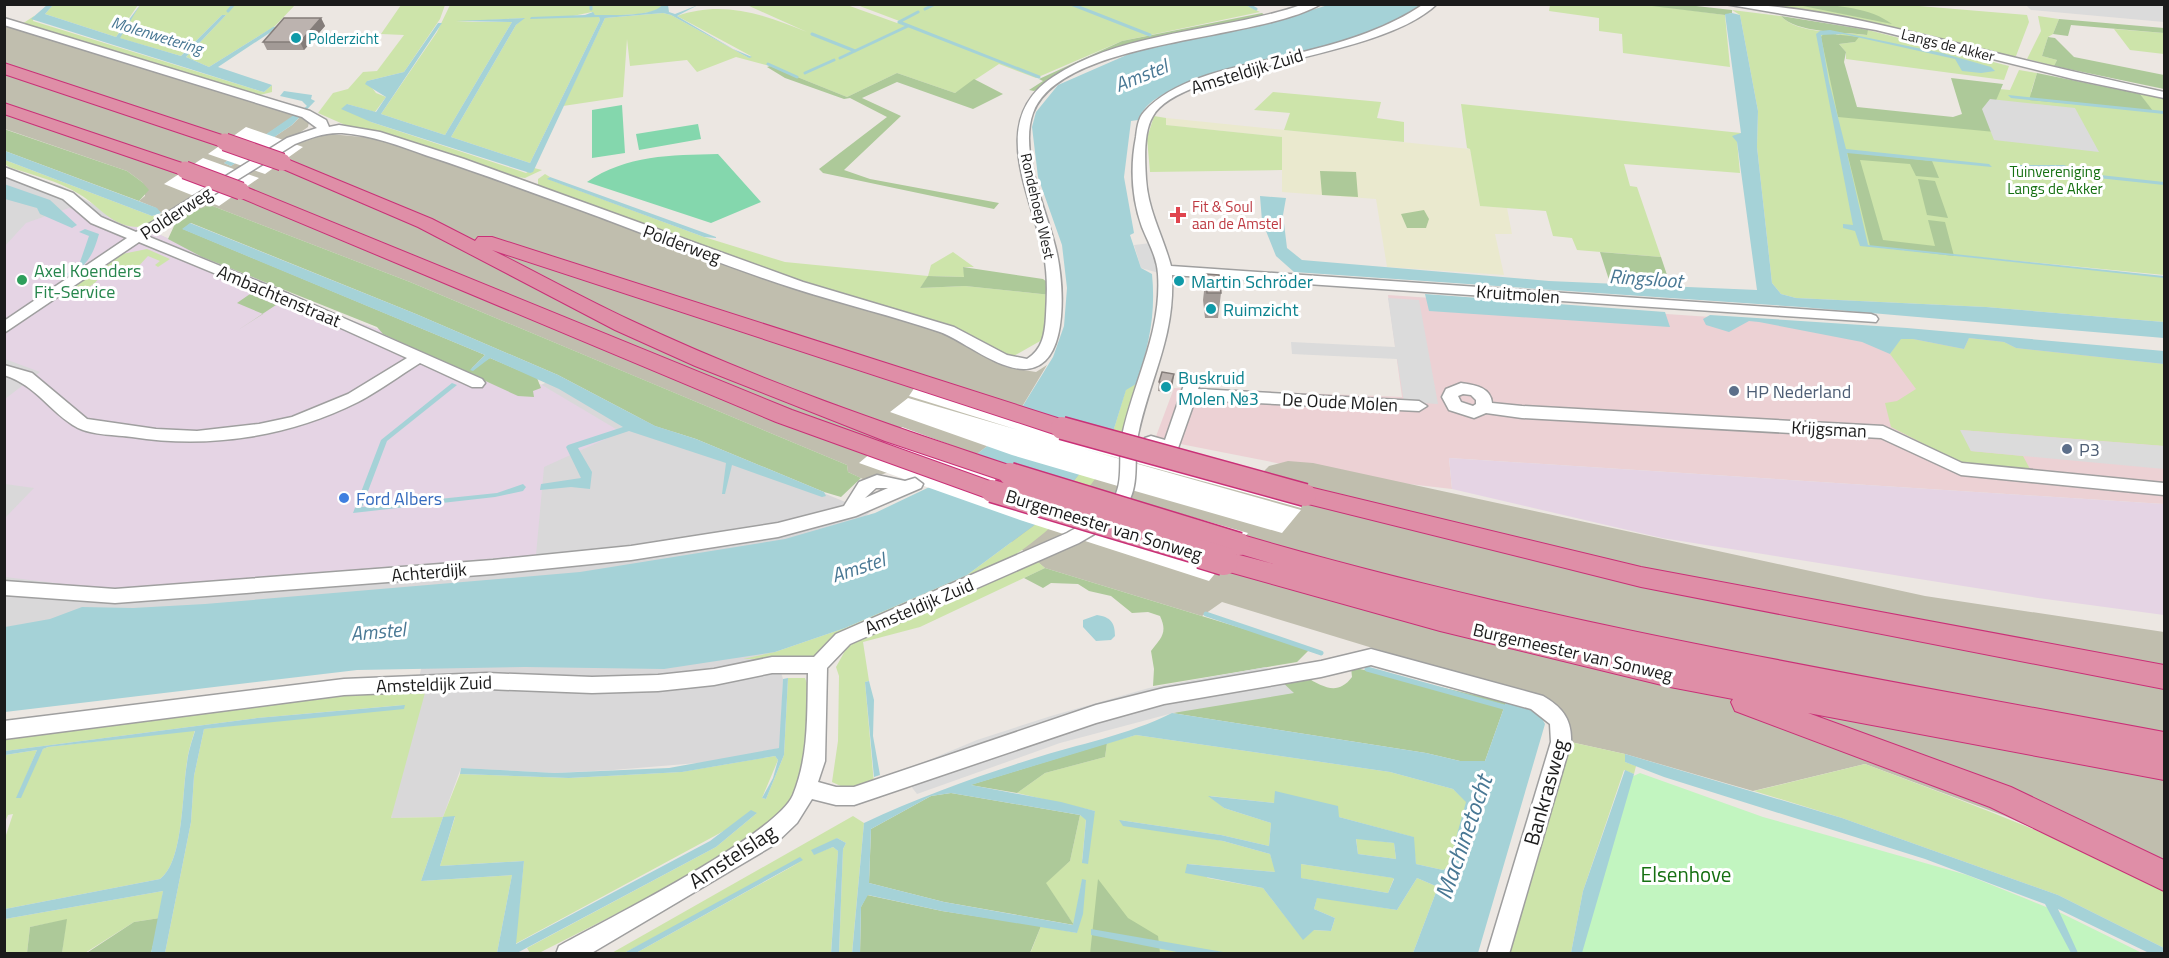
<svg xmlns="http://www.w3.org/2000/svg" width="2169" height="958" font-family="'Titillium Web',sans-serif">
	<rect width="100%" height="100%" fill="#ece7e2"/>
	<path fill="#d9d8d9" d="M4 173 61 186 121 220 156 233 339 316 541 385 549 381 870 512 765 616 783 679 780 748 710 762 613 770 555 773 461 768 443 817 391 818 423 659 5 710Z"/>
	<path fill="#ecd1d4" d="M1388 295 1884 329 2164 355V504L1449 458 1452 489 1348 477 1155 439 1174 388 1402 397Z"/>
	<path fill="#e5d4e4" d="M69 208 121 220 156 233 339 316 542 385 621 432 544 467 536 555 105 589 5 577V518L34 488 5 484V399L40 372 5 359 4 247 26 223Z
		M1449 458 2164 504V615L2038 598 1662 538 1452 489Z"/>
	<path fill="#c0beae" d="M4 24 297 114 224 163 231 166 292 125 301 116 309 122 308 127 289 140 319 133 373 138 509 183 825 298 944 333 1006 367 1036 372 1047 365 1008 430 942 481 892 471 865 480 848 472 847 465 632 375 410 282 210 205 189 215 171 218 172 215 161 213 156 208 139 201 145 196V187L142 182 127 171 5 129Z
		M1097 451 1260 475 1269 466 1288 461 1313 463 1925 596 2164 632V889L2117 865 2005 816 1865 764 1753 791 1625 754 1566 741 1553 703 1222 602 1202 616 1045 568 1011 541Z"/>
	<path fill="#eae9ce" d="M1166 118 1470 149 1480 206 1507 208 1512 234H1495L1504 275 1387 267 1376 199 1282 192V137L1165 125Z"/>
	<path fill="#cde4aa" d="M1244 4 1260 12 1122 41 1036 78 999 64 955 93 897 73 847 97 770 66 736 57 697 72 687 60 630 66 627 39 623 97 563 106 605 18 663 13 671 15 749 58 751 56 677 16C722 0 764 14 807 32L747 5H847L897 23 902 22 857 5Z
		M1644 4 1725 15 1730 67 1623 53 1622 34 1599 31V18L1549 11 1550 5Z
		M53 5H138L116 37 45 14Z
		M140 5H295L275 26 209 67 186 57 226 15H222L181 56 119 38Z
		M401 5H445L440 19 404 72 367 81 376 93 386 97 375 112 347 104 371 122 526 173 534 168 542 170 525 178 517 177 389 134 352 128 318 113 333 93 348 89 363 72 377 71 404 35 381 34Z
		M450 5H663C655 17 610 15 595 15L592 12 568 17H599L600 20 530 163 451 137 516 25 524 18 456 22H512L445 135 381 114 437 32Z
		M1770 5H1907L2027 15 2029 22 2016 56 2011 58Z
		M1732 10 1781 16C1796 34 1843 32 1866 35L1868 30 2009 66 2004 80 1846 59V52L1839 44 1855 42 1836 33V105L1989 126 1999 89 2010 90 2019 70 2037 73 2031 92 2150 108 2140 94 2164 99V275L1872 247 2164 277V322L1986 307 1796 298 1781 294 1772 283 1757 147 1758 111 1740 15Z
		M40 12 34 16 33 21 260 91 264 92 272 85V92L256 96 22 24Z
		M2038 16 2059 19 2053 34 2048 37 2042 56 2057 60 2054 66 2027 59 2041 31Z
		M2114 29 2164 33V54L2130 50Z
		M1273 92 1381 102 1377 118 1404 122V142L1284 130 1290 113 1254 110Z
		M1461 104 1741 133 1737 141 1740 173 1624 164 1630 186 1637 187 1661 257 1577 250 1572 238 1553 236 1546 211 1480 206 1470 149 1467 148Z
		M1154 116 1166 118V125L1282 137V170L1150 172 1147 138Z
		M5 160 152 216 166 214 143 227C112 229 100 206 79 194 59 181 32 175 9 167L5 164Z
		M545 174 550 177 548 179 704 237 785 262 928 276 931 265 953 252 974 267H963L965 277 929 276 920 288 965 286 1051 295 1048 325 1042 340 1012 357 954 326 773 272 538 185V179Z
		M147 249 170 259 158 267 155 265 160 261 148 256 135 270 118 274V270L112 269 101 274C96 287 79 293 66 293L122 254Z
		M1969 338 2004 342 2016 348 2164 364V446L1961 430 1971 451 2023 456 2030 469 1959 462 1891 427 1885 403 1897 401 1916 389 1890 354 1900 339H1913L1964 349Z
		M1143 380C1137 398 1131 418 1122 436 1099 483 1056 528 1012 557L811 658 743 659 775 652 845 628 967 575 1044 518 1113 432 1126 389Z
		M1038 562 1045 568 920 627 863 642 869 681 865 682 874 784 845 788 832 782 838 741 839 676 836 667 846 649 857 640Z
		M788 678H805L808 686 809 753 795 792 771 825 675 884 539 953H530L527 948 716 847 757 813 515 944 524 861 440 866 455 817H443L421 881 512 875 497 953H165L191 822 194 776 204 729 404 705 257 718 5 751V735L278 701 426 689 391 818 443 817 460 774 569 778 681 772 775 756 778 760 762 798 766 799 784 755Z
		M195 730C192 741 188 751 187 762 182 791 184 862 160 879L5 909V838L13 814 8 815 5 822V755L37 750 17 798 43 749 48 747Z
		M1136 735 1390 772 1453 789 1467 802 1448 867 1443 870 1416 864 1413 837 1339 817 1275 792V803L1210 796 1224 808 1271 823 1269 846 1221 835 1119 820 1223 841 1270 854 1276 872 1188 864 1208 878 1263 888 1303 939 1313 930 1331 931 1335 918 1314 909 1317 897 1397 910 1417 878 1438 887 1413 953 1030 954 1041 926 1077 933 1082 880 1074 925 1045 883 1070 861 1080 815 1086 819 1082 862 1095 811 1017 793 1045 773 1105 757 1107 743Z
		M1566 741 1625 754V762L1636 766 1634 774 1624 770 1583 891 1571 953 1506 954Z
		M1865 764C1966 802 2068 840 2164 889V948L2058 895 1842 818 1754 791Z
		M853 816 864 823 852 953H839L843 849 846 843 837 838 814 854 833 847 838 851 831 953H636L802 861 624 953 610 954Z
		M1356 838 1394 843 1396 859 1358 854Z
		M1301 864 1394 878 1388 893 1300 878Z
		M163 891 160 918 134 922 85 953H62L66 920 30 927 27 953 5 954V919Z"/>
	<path fill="#adc999" d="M1644 5H1687L1732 10V13L1725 15Z
		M1798 5C1828 4 1868 6 1892 24Z
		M1262 13 1266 16 1187 34 1066 72 1034 91 1029 90 1043 81 1039 79 1122 41Z
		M1781 16 1868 30 1867 35C1845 32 1795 33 1781 16Z
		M2059 19 2164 28V33L2071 25 2068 36 2053 34Z
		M1824 33 1859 37 1855 42 1839 44 1846 52 1844 62 1857 107 1953 117 1962 114 1951 78 2003 84 1992 110 1995 132 1838 117 1821 37Z
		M2048 37 2055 38 2074 57 2164 75V89L2054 66 2057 60 2042 56Z
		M770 66 847 97 897 73 955 93 974 79 1003 94 973 109 897 82 862 98 901 116 844 170 870 179 999 203 994 209 823 173 819 169 887 117 850 98 844 99 785 78 767 67Z
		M2037 73 2140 94 2153 111 2029 100Z
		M4 129 127 171 142 182 149 190 139 201 5 151Z
		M1847 152 1932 161 1939 178 1916 176 1910 164 1860 160 1883 240 1935 246 1928 220 1945 222 1954 256 1870 246Z
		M1320 171 1356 172 1358 197 1322 195Z
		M1918 179 1935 181 1948 218 1927 215Z
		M210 205 410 282 847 465 848 472 861 478 841 497 824 492 696 439 655 426 558 375 416 314 191 223 183 229 485 355 471 369 490 358 537 378 541 388 533 391 534 397 518 396 383 334 377 327 202 257 168 239 174 226 164 223Z
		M1424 210 1429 219 1426 228H1407L1401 214Z
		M1600 252 1661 257 1671 287 1610 283Z
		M963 267 1043 279 1051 285V295L965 286 920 288 928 276 964 277Z
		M250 294 276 305 238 330 263 314 237 303Z
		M1045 568 1310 649 1297 662 1153 686 1154 669 1151 651C1161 638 1168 633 1160 616L1148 612 1132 613 1111 596 1089 591 1078 584 1051 583 1043 588 1024 578Z
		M1351 667 1506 702 1485 761H1460L1426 753 1172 713 1235 699 1306 677C1323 687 1338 696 1352 677Z
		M1107 743 1105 757 1045 773 1017 793 970 785Z
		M951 793 1080 815 1070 861 1046 883 1074 925 944 902 869 883 871 829 931 796Z
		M1098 879 1128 918 1158 936 1160 953 1090 954Z
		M867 895 942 911 1041 926 1030 953 860 954 861 907Z
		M160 918 151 953 85 954 134 922Z
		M67 919 62 953H27L30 927Z"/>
	<path fill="#c2f5c0" d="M1640 773 1763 817 1967 875 2061 913 2142 953 1578 954 1627 779Z"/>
	<path fill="#84d7ad" d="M622 105 625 153 592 158V110Z
		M698 124 701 139 639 150 636 134Z
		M718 154 761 202 711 223 587 182C626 155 671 155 718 154Z"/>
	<path fill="#dbdbdb" d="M2143 5 2164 6V22L2031 10 2026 5Z
		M1990 99 2075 108 2099 152 1994 140 1982 109Z
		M1151 243 1156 261 1159 273 1141 268 1134 245Z
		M1388 298 1419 300 1438 404 1404 402 1397 359 1292 354 1291 342 1395 347Z
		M1960 430 2164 446V469L1971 451Z
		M1266 667 1294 693 1173 713 1060 743 917 794 900 772 977 740 1051 716 1149 688Z"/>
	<path fill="#a5d2d7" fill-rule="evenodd" d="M663 4 668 5 669 12 675 14 698 5 677 16 733 49 752 57 749 58 671 15 663 13 605 18 533 172 530 173 371 122 341 109 347 104 376 112 386 97 365 84 367 81 404 72 438 23H442L381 114 445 135 512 22 456 21 525 18 516 25 451 137 530 163 600 20 599 17 530 19 531 17 585 15 593 12 595 15C610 15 655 17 663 4Z
		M47 5H53L45 14 116 37 140 5 120 38 181 56 222 15H226L186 57 209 67 273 27 280 26 218 67 272 85 264 92 260 91 31 19Z
		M1328 5H1421L1385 27 1356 37 1190 82C1171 90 1146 99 1138 120L1131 121 1124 177 1134 233 1130 235 1141 268 1152 274C1156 314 1149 346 1136 384L1126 390 1113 432 1044 518 967 575 845 628 775 652 664 669 525 667 357 670 5 712V627L50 619 82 607 133 608 205 604 580 572 785 539 875 513 942 481 1008 430 1053 357 1064 326 1067 288 1062 245 1038 177 1032 127 1036 112 1058 85 1138 50 1256 27Z
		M1732 13 1740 15 1758 111 1757 147 1772 283 1781 294 1796 298 1986 307 2164 322V338L1801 307 1294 272 1276 256 1262 221 1260 196 1286 198 1283 215 1287 248 1302 260 1549 281 1757 290 1737 142 1732 136 1741 133 1725 14Z
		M1830 30 1942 53 1991 67 1995 71 1981 73 1962 71 1955 59 1843 34 1821 35 1829 82 1846 149 1989 164 1992 167 1847 153 1868 245 2164 276V278L1860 246 1855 231 1843 228V224L1853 225 1816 34 1820 31Z
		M284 91 312 95 311 99 315 101 292 125 231 166 224 163 307 106 302 101 280 96Z
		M2008 95 2164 111V114L2011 98Z
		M5 151 157 208 161 213 152 216 5 160Z
		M2012 165H2064L2091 174 2164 182V185L2013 169Z
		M550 177 716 237V238L704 237 547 179Z
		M4 184 50 200 77 225 72 228 40 214 37 208 5 199Z
		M190 223 416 314 558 375 655 426 696 439 824 492 826 496 822 497 732 465 725 494H722L726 463 629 431 578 448 592 472 590 489 571 487 540 490 541 484 581 478 566 447 568 445 623 427 559 389 490 358 473 371 470 370 485 355 182 229Z
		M85 229 99 234C93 255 88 264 70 276L65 275 79 265 89 236 79 232Z
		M1425 294 1665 312 1670 327 1429 311Z
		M1710 315 1907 328 2164 351V364L2016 348 2004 342 1969 338 1964 349 1913 339H1901L1890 354 1862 342 1759 322 1749 321 1729 332 1706 325 1703 319Z
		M452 383 457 385 387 441 362 507 497 493 523 484 526 487 523 491 495 497 353 513 381 440Z
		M1097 615C1111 617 1115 623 1115 636L1111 640 1096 641 1083 627V620Z
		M788 678 784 755 766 799 762 798 773 778 778 760 775 756 682 772 569 778 460 774 461 768 555 773 669 768 779 748 783 679Z
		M869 681 874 700 873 736 880 775 874 777 865 682Z
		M1506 702C1523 706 1537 707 1545 724L1478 953H1413L1438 887 1417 878 1397 910 1317 898 1314 909 1335 918 1331 931 1314 930 1303 940 1263 888 1185 873 1187 864 1275 872 1270 854 1223 841 1123 826 1119 820 1221 835 1269 846 1271 823 1224 808 1208 796 1274 803 1275 791 1338 806 1339 817 1414 837 1416 864 1443 870 1448 867 1466 802 1453 789 1390 772 1136 735 971 785 1061 802 1095 811 1088 864 1082 863 1086 820 1080 815 951 793 931 796 871 829 869 883 944 902 1073 925 1082 879 1086 880 1083 914 1077 933 942 911 868 895 861 907 860 953 852 954 864 823C919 797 975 777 1032 759 1079 744 1128 735 1172 713L1426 753 1460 761H1485ZM1356 839 1394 843 1396 859 1358 854ZM1301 864 1393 878 1394 879 1388 893 1301 878Z
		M405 705 404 709 204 729 194 776 191 822 165 953H151L163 891 5 919V909L160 879C184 862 182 791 187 763 188 752 192 741 195 731L48 747 43 749 21 798H16L37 750 5 755V751L257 718Z
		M1625 754 1842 818 2058 895 2164 948V953H2149L2058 909 2078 953H2071L2045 904 1925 859 1664 777 1625 762Z
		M1625 770 1634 774 1582 953H1571L1583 891Z
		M751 810 757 813 716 847 517 953H497L512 875 421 881 443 817 455 816 440 866 524 861 516 944 710 841Z
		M837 838 846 843 843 849 839 953 831 954 838 851 833 847 814 855 811 850Z
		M800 857 803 860 636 953H624Z
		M1091 929 1229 953H1182L1091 935Z"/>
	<path fill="#fff" d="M246 127 303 147 265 174 208 154Z
		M203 158 259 178 219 206 164 184Z
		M917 384 1305 495 1301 508 1081 448 1301 510 1282 533 1128 489 1012 455 890 412 908 398 1021 431 909 396Z
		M902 427 986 458 1248 533 1209 581 1020 520 859 463Z"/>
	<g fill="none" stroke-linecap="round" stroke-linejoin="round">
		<path stroke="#a5d2d7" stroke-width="3" d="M591 4V9
			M1071 4 1150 35
			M1247 4 1256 9
			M925 9 935 4
			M228 11 234 4
			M899 22 1039 77
			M899 22 918 12
			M812 34 855 51
			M840 58 908 26
			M768 64 797 77
			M805 73 834 60"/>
		<path stroke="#a5d2d7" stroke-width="5" d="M1206 614 1321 653
			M1367 669 1504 707"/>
		<defs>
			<path id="minor" d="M1304 4H1321C1257 42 1061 38 1033 113 1018 154 1049 214 1057 254 1063 282 1069 355 1035 367 1007 378 965 341 940 332 893 316 843 304 796 289 730 268 666 242 602 218 544 197 486 175 428 156 400 146 371 135 342 133 325 132 310 138 295 144L147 236 289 294 482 379 485 383 482 387H472L420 363C399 376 379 391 358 402 288 437 209 449 132 437 116 435 92 435 78 428 50 413 38 386 4 375V365L32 373 87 419 156 429 197 431 259 424 292 417 348 394 407 358 279 300 139 242 4 333V321L127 238 91 223 63 199 4 176V167L73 193 101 217 136 232 287 138 317 128 302 117 4 25V18L310 111 326 120 329 127 339 125 380 132 464 159 803 282 954 327 1007 355 1027 359C1043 349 1045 333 1046 315 1047 296 1048 276 1044 256 1033 197 986 121 1053 77 1124 30 1225 32 1304 4Z
				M1424 4H1437C1378 61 1182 65 1153 116 1143 132 1145 162 1146 179 1148 211 1163 236 1171 266L1871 314 1876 316 1878 319 1876 322 1172 275C1175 338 1150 377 1138 435 1133 458 1140 482 1128 503 1117 522 1098 532 1079 543L850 644 827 668 825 761 818 782 836 787H854L1096 705 1164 688 1321 661 1371 649 1543 696C1562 707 1572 719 1571 742L1509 954H1487L1551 742 1550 724 1531 709 1371 665 1321 677 1164 704 1096 723 854 805H836L812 799 797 823 774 845 590 954H556L559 946C605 920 775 836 793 795 809 756 807 715 808 673H772L714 685 658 691 592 693 487 689 344 695 4 739V721L344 679 487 673 592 677 658 675 714 669 772 657H814L836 634 1067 533C1083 524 1104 515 1114 498 1124 480 1118 456 1122 436 1134 380 1162 332 1158 274 1157 257 1148 242 1142 227 1132 199 1130 167 1136 137 1137 129 1138 118 1144 112 1179 72 1257 64 1307 51 1348 41 1388 28 1424 4Z
				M1725 4C1805 4 1886 26 1964 45 2030 62 2097 77 2164 92V98L2073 79 1876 30Z
				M1194 374 1202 379 1198 389 1419 401 1427 406 1419 411 1195 400 1177 451 1171 453 1145 446 1143 442 1145 438 1151 436 1165 440 1186 379Z
				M1461 383C1474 385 1491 387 1492 403L1522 406 1883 426 1962 463 2164 483V495L1961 475 1881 438 1522 418 1486 413 1474 418 1449 410 1442 397 1446 389ZM1463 394 1471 395 1476 400V404L1473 406 1461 402 1458 396Z
				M877 475 905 481 915 478 923 484 921 488 856 516 778 537 631 560 493 574 115 603 4 595V581L115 589 493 560 631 546 778 523 844 506 859 482ZM876 488H888L865 498Z"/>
			<path id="highway" d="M4 63 231 138 234 142 225 147 219 146 4 74Z
				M4 103 191 166 194 170 191 174H179L4 114Z
				M282 157 432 219 475 241 478 237H492L1070 422 1074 428 1070 434 1062 436 1054 434 492 250C538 273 583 298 630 320 755 379 887 425 1018 468L1022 474 1018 480 1010 483 885 441 695 366 615 330 418 227 276 166 273 162 276 158Z
				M241 185 792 410 1001 485 1004 491 1001 497 992 500 776 422 234 195 232 191 234 187Z
				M1305 486 1641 567 2164 665V689L1641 587 1296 501 1293 495 1296 489Z
				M1239 534C1543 623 1854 674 2164 732V780L1808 713 2011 787 2164 860V891L1990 807 1735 711 1731 702 1733 699 1670 687 1440 631 1215 568 1211 561 1215 554 1224 551 1274 564 1230 551 1226 544 1230 537Z"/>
		</defs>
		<use href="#minor" stroke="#9f9f9f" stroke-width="3"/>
		<use href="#highway" stroke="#c93077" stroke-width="2"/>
		<use href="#minor" fill="#fff" fill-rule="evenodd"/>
		<use href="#highway" fill="#df8ea7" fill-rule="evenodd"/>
		<defs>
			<path id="highway-bridge-far2" d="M225 142 282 162
				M185 170 241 191"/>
			<path id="highway-bridge-far1" d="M1062 428 1305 495
				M1010 474 1239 544
				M992 491 1206 555"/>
			<path id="highway-bridge" d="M1201 554 1224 561"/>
		</defs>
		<use href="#highway-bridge-far2" stroke="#c93077" stroke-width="19" stroke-linecap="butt"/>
		<use href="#highway-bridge-far1" stroke="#c93077" stroke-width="25" stroke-linecap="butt"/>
		<use href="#highway-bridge" stroke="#c93077" stroke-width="31" stroke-linecap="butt"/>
		<use href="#highway-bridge-far2" stroke="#df8ea7" stroke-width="17"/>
		<use href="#highway-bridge-far1" stroke="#df8ea7" stroke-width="22"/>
		<use href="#highway-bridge" stroke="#df8ea7" stroke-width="28"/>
	</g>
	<path fill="#a29a96" d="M321 18 325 26 304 50H267L263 42Z
		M1206 274 1221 293 1218 318H1205L1203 300Z
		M1159 382 1173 383 1170 393 1158 391Z"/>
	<path fill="#847d7a" d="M321 18 325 26 304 50 300 42Z
		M1174 374 1173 383 1170 393 1171 384Z"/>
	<path fill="#bcb3af" stroke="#847d7a" stroke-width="1.5" d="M284 18H321L300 42H263Z
		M1206 274 1219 275 1221 293H1207Z
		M1162 372 1174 374 1171 384 1159 382Z"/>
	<g fill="#0f9aa8" stroke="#fff" stroke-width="2">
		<circle cx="296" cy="38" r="6"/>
		<circle cx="1179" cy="281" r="6"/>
		<circle cx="1211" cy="309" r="6"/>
		<circle cx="1166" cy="387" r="6"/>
	</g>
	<path fill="#e0444e" stroke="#fff" stroke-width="2" d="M1175 206h6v6h6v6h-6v6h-6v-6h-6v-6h6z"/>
	<circle fill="#2e9e5b" stroke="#fff" stroke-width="2" cx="22" cy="280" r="6"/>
	<g fill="#5c6f8a" stroke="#fff" stroke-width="2">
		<circle cx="1734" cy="391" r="6"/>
		<circle cx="2067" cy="449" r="6"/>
	</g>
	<circle fill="#3f7fe0" stroke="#fff" stroke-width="2" cx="344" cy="498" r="6"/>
	<g text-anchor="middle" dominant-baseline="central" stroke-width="6" stroke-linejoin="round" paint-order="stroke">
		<g font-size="15" fill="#0d838f" stroke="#fff" text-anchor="start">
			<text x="308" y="38">Polderzicht</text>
		</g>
		<g font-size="15" fill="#1b1b1b" stroke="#fff">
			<text transform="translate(1948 45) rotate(14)">Langs de Akker</text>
			<text transform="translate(1038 206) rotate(77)">Rondehoep West</text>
		</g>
		<g font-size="15" fill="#167012" stroke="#fff">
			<text x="2055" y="171">Tuinvereniging<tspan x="2055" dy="17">Langs de Akker</tspan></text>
		</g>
		<g font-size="15" fill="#be3a42" stroke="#fff" text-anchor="start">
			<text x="1192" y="206">Fit &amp; Soul<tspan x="1192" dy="17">aan de Amstel</tspan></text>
		</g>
		<g font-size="16" font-style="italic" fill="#497894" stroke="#fff">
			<text transform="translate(157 35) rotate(17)">Molenwetering</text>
		</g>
		<g font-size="18" fill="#1b1b1b" stroke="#fff">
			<text transform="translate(1247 71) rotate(-17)">Amsteldijk Zuid</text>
			<text transform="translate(176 213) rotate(-33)">Polderweg</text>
			<text transform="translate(682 244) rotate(20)">Polderweg</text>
			<text transform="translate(1518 294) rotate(4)">Kruitmolen</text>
			<text transform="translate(279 296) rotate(23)">Ambachtenstraat</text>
			<text transform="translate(1340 402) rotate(3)">De Oude Molen</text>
			<text transform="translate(1829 429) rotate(3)">Krijgsman</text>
			<text transform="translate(1104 525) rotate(17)">Burgemeester van Sonweg</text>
			<text transform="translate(429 572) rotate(-5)">Achterdijk</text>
			<text transform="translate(919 606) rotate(-23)">Amsteldijk Zuid</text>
			<text transform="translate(1573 652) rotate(13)">Burgemeester van Sonweg</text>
			<text transform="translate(434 684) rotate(-2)">Amsteldijk Zuid</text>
		</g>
		<g font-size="18" fill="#27864d" stroke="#fff" text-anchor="start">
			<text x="34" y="270">Axel Koenders<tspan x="34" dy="21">Fit-Service</tspan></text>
		</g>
		<g font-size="18" fill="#0d838f" stroke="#fff" text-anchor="start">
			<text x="1191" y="281">Martin Schröder</text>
			<text x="1223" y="309">Ruimzicht</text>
			<text x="1178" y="377">Buskruid<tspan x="1178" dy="21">Molen №3</tspan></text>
		</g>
		<g font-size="18" fill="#4e5e75" stroke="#fff" text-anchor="start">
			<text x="1746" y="391">HP Nederland</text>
			<text x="2079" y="449">P3</text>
		</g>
		<g font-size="18" fill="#366cbe" stroke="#fff" text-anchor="start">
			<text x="356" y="498">Ford Albers</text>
		</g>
		<g font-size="20" font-style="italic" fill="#497894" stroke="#fff">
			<text transform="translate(1141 75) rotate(-22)">Amstel</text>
			<text transform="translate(1646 278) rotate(4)">Ringsloot</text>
			<text transform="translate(858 567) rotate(-18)">Amstel</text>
			<text transform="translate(378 631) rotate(-5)">Amstel</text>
		</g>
		<g font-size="21" fill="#1b1b1b" stroke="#fff">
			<text transform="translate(1545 792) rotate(-74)">Bankrasweg</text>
			<text transform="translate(732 856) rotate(-33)">Amstelslag</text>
		</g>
		<g font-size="21" fill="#167012" stroke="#fff">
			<text x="1686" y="874">Elsenhove</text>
		</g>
		<g font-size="24" font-style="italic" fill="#497894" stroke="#fff">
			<text transform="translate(1463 837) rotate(-71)">Machinetocht</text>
		</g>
	</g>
	<rect width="2169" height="958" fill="none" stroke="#1b1b1b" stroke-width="12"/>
</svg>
